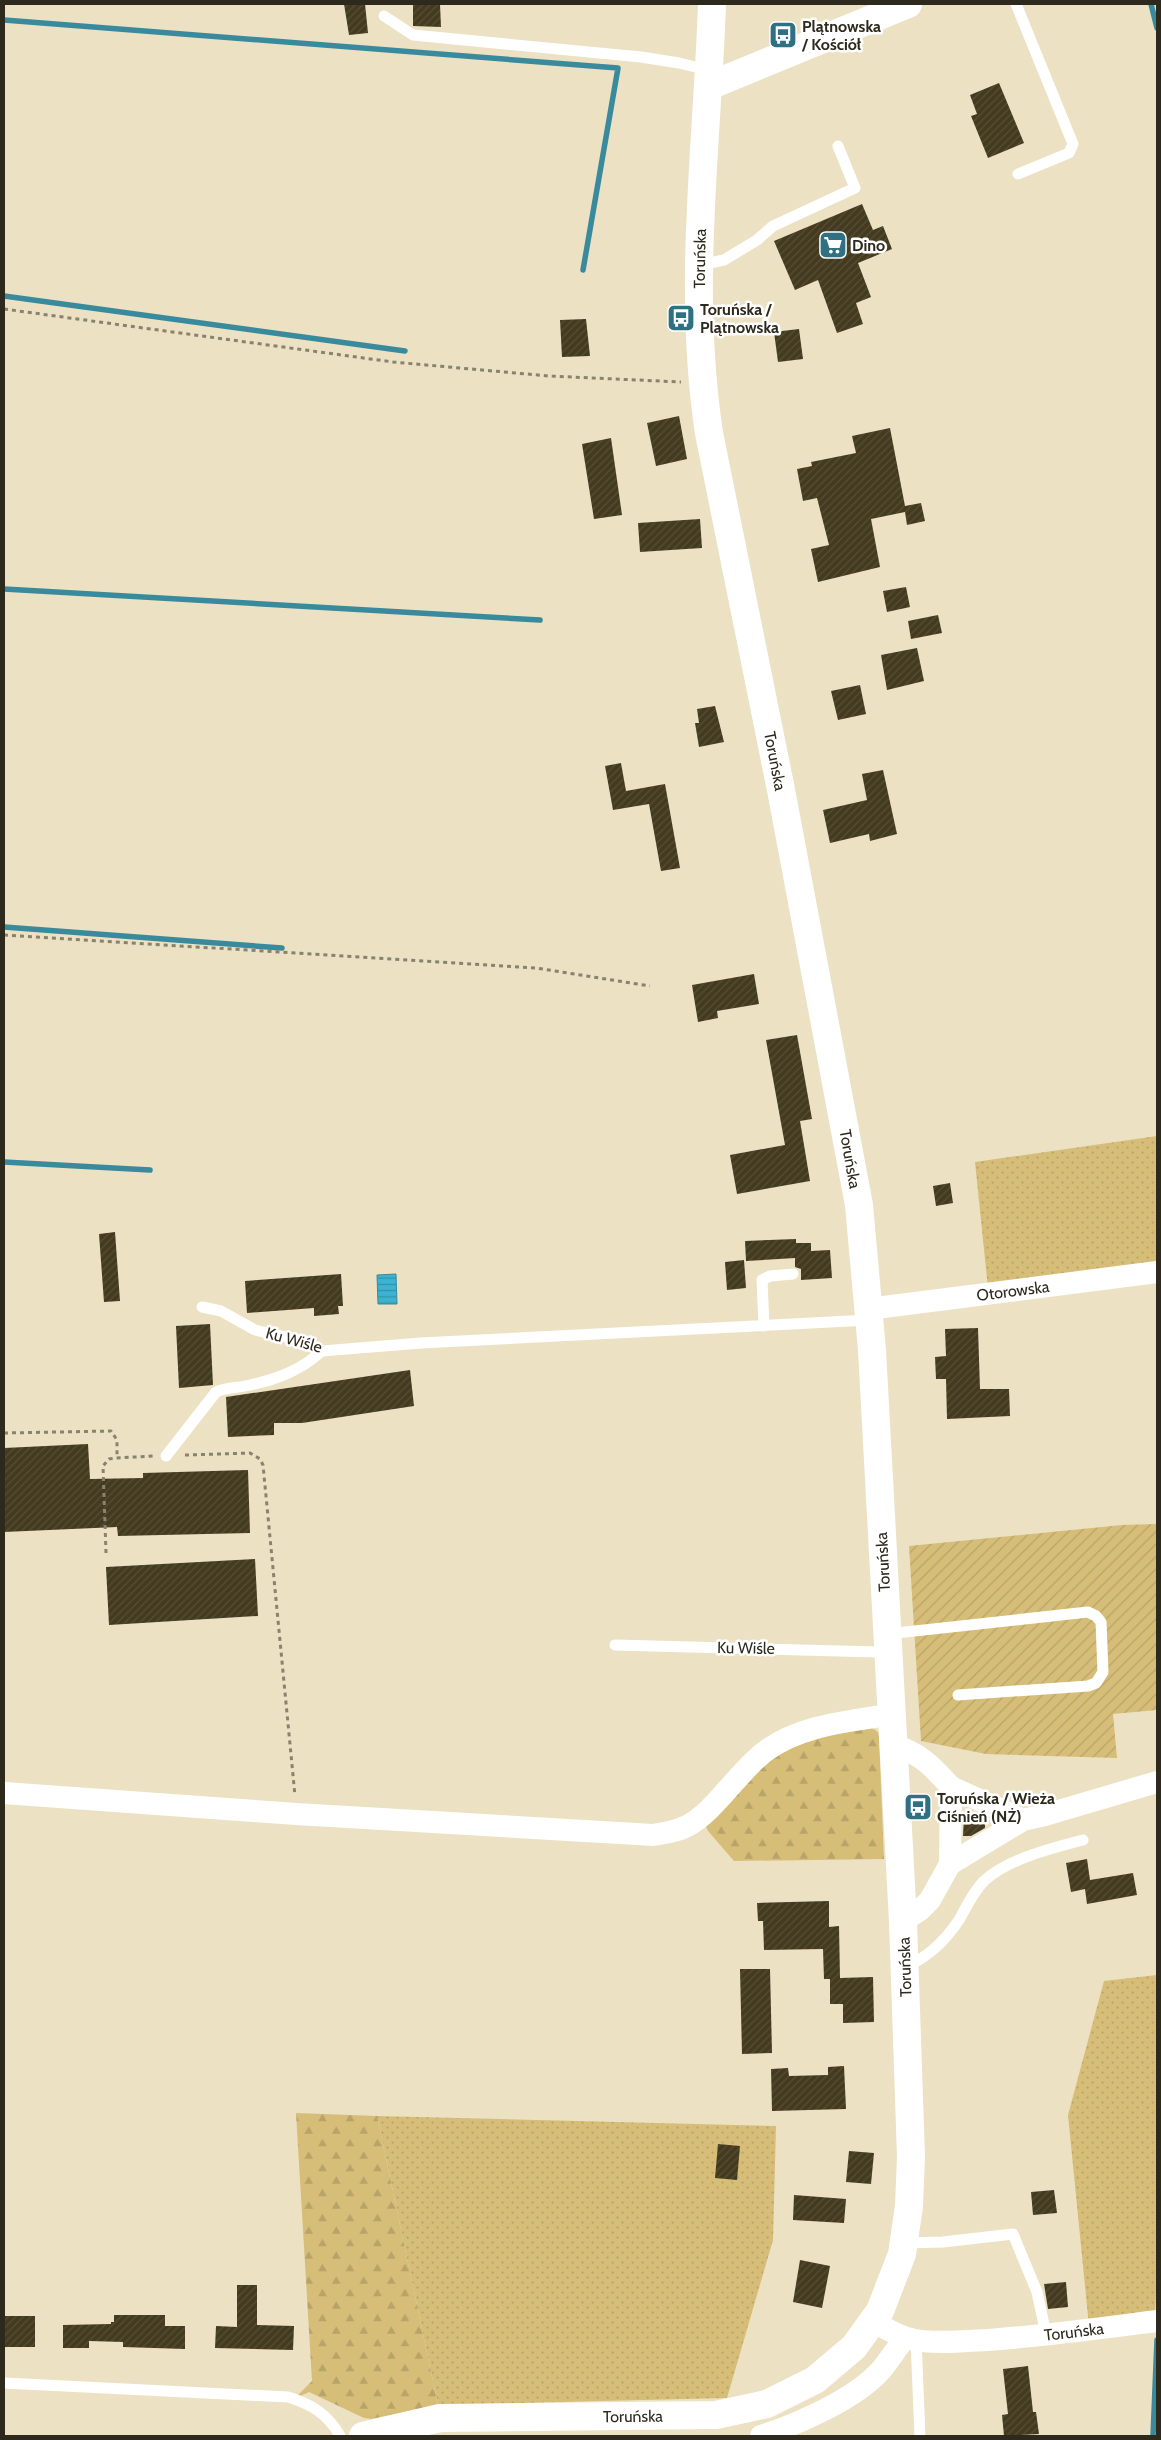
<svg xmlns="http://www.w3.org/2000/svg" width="1161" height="2440" font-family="Cabin,sans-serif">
	<defs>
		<pattern id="grass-dots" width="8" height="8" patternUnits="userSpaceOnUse" patternTransform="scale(1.25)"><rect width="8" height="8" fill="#d6be79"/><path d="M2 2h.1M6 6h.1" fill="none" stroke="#b8a368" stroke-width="1.8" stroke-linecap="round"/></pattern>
		<pattern id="forest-firs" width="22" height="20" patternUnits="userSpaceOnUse" patternTransform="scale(1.25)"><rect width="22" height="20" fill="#d6be79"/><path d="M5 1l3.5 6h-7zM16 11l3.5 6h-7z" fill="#b8a368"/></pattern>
		<pattern id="garden-furrows" width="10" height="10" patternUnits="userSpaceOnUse" patternTransform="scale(1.25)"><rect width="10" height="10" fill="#d6be79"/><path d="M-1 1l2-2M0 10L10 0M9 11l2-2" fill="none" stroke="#b8a368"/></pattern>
		<pattern id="water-rules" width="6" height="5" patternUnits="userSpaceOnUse" patternTransform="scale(1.25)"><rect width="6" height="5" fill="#3cb3d2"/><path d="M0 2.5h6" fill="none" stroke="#3392aa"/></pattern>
		<pattern id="building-hatch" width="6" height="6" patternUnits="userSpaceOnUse" patternTransform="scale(1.25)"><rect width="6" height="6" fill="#433a1f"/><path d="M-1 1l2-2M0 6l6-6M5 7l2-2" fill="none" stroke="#564e36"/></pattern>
	</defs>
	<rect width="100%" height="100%" fill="#ece1c2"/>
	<path fill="url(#grass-dots)" d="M1157 1136V1282L989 1298 975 1162Z
		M1157 1975V2270L1155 2316 1089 2326 1068 2115 1104 1981Z
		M377 2116 776 2126 773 2240 727 2398 438 2405Z"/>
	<path fill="url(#forest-firs)" d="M872 1728 878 1732 879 1736 884 1859 734 1861 708 1831 706 1826C738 1791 767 1752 815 1738 833 1733 853 1732 872 1728Z
		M296 2113 377 2116 438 2405 371 2419 364 2418 309 2392 294 2399 312 2381Z"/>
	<path fill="url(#garden-furrows)" d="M1157 1524V1710L1113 1714 1117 1758 986 1754 921 1741 909 1546 1122 1525Z"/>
	<path fill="url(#water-rules)" stroke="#388a9c" d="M396 1274 397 1304H378L377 1275Z"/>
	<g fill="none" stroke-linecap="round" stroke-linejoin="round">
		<path stroke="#388a9c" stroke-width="5.5" d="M1151 4 1157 28
			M4 20 618 68 583 270
			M4 296 405 351
			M4 589 540 620
			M4 927 282 948
			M4 1162 150 1170
			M1153 2436 1157 2340"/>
	</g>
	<path fill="url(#building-hatch)" d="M344 4H365L368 33 349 35Z
		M413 4H440L441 27 413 26Z
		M999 83 1024 143 988 158 971 116 977 114 970 95Z
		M862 204 873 230 883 226 892 249 858 263 871 297 856 303 863 324 837 333 818 280 795 290 774 241Z
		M586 319 590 356 562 357 560 320Z
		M799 329 803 359 778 362 774 332Z
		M679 416 687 459 656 466 647 423Z
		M890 428 905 506 921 503 925 521 907 525 905 512 871 519 880 567 818 582 811 549 829 545 817 498 803 501 797 469 812 466 811 462 856 453 852 436Z
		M611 438 622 515 594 519 582 444Z
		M700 519 702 548 640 552 638 523Z
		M906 587 910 607 887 612 883 591Z
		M938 615 942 633 911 639 908 621Z
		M917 648 924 681 887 690 881 655Z
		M860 685 866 714 838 720 831 691Z
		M715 706 724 742 699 747 695 723H699L697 709Z
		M621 763 626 791 665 784 680 868 661 871 649 804 613 810 605 766Z
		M883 770 897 834 870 841 869 834 830 843 823 810 867 800 862 774Z
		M754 974 759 1004 717 1011 718 1018 698 1022 692 985Z
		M797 1035 812 1119 800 1121 810 1181 737 1194 730 1155 785 1145 766 1040Z
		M950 1183 953 1203 936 1206 933 1186Z
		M115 1232 120 1301 104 1302 99 1234Z
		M796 1239V1243H811V1251L830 1250 832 1278 801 1280V1269L795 1267V1258L746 1261 745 1241Z
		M744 1260 746 1288 727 1290 725 1262Z
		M341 1274 343 1306H338L339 1314 314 1316V1308L247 1313 245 1281Z
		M210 1324 213 1385 179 1388 176 1326Z
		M978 1328 980 1389H1009L1010 1416 947 1419 946 1379H936L935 1357 946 1356 945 1329Z
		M410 1370 414 1406 302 1423H274V1435L228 1437 226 1397Z
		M88 1444 90 1479 143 1478V1473L248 1470 250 1533 118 1536 117 1527 4 1532V1448Z
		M255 1559 258 1616 109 1625 106 1567Z
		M964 1816 985 1817V1828L971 1836H963Z
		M1087 1859 1090 1880 1133 1873 1137 1895 1087 1904 1085 1889 1071 1892 1066 1863Z
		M829 1901V1927L839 1926 840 1978 873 1977 874 2022 843 2023V2004H830V1979H824L823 1949 764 1950 763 1921H758L757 1903Z
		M740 1969H770L772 2053 742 2054Z
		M844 2066 846 2109 772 2111 771 2069 788 2068 789 2076 828 2075V2067Z
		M718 2144 740 2146 737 2180 715 2178Z
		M849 2151 874 2153 871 2184 846 2182Z
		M1054 2190 1057 2213 1033 2215 1031 2192Z
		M794 2195 846 2199 844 2223 793 2220Z
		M800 2260 830 2266 822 2308 793 2302Z
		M1066 2282 1068 2307 1048 2309 1044 2284Z
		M237 2285H257V2325L294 2326 293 2350 215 2348 216 2326 237 2327Z
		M114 2315H165V2326H185V2349L123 2347V2342L89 2341V2348H63V2325L111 2324V2322H114Z
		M4 2316H35V2347H4Z
		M1028 2366 1033 2412H1036L1039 2434 1004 2436 1002 2415 1008 2414 1003 2369Z"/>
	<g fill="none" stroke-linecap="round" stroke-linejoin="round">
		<path stroke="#89826d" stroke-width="3" stroke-dasharray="4 4" stroke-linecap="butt" d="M4 309 393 362 549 376 681 382
			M4 935 536 968 650 986
			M4 1433 111 1431 117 1440V1458
			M185 1455 250 1453 260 1459 263 1465 295 1796
			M106 1553 103 1466 109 1459 115 1458 154 1456"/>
		<path stroke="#fff" stroke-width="11" d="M1016 4 1073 144 1069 153 1018 174
			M384 16 413 35 641 57 679 63 708 70
			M700 265 724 260 757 240 773 226 855 188 838 146
			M202 1307 221 1311 255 1330 295 1339 322 1351 421 1343 869 1320
			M764 1326 762 1280 770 1276 793 1274
			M166 1456 216 1392C227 1387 238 1388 250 1385 278 1379 301 1370 322 1351
			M887 1634 1088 1612 1096 1616 1101 1622 1103 1672 1096 1683 1088 1686 958 1695
			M615 1645 878 1652
			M905 1967C929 1957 945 1941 959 1920 967 1906 973 1892 984 1881 1008 1859 1052 1848 1083 1840
			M904 2243 943 2242 1013 2234 1037 2292 1046 2334
			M916 2340 920 2436
			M4 2383 288 2397C311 2404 328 2414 340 2436"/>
		<g stroke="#fff" stroke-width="22">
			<path id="s1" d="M868 1309 1157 1272"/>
			<path d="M894 1745C921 1754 932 1766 951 1787L950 1864"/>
			<path d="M951 1787 1023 1820"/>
			<path d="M4 1793 296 1814 653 1835C665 1833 676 1832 687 1826 714 1813 740 1769 767 1750 803 1724 850 1722 892 1714"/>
			<path d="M903 1921 920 1910 930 1900 950 1864 1023 1820 1045 1815 1157 1782"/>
			<path id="s2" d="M874 2321C887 2330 899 2337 915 2340 938 2344 964 2341 987 2340 1044 2336 1101 2328 1157 2321"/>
			<path d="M761 2436C798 2424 856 2399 882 2369 890 2359 897 2348 905 2338"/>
		</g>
		<g stroke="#fff" stroke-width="28">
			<path d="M709 86 908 4"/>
			<path id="s3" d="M363 2436 440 2418 716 2415 767 2404 815 2380 854 2347 880 2311 902 2254 909 2206 911 2157 903 1921 872 1350 859 1205 781 790 709 433C687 287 707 150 712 4"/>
		</g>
	</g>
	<defs>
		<symbol id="bus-square" viewBox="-11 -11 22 22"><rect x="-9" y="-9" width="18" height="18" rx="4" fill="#2f7183" stroke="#fff"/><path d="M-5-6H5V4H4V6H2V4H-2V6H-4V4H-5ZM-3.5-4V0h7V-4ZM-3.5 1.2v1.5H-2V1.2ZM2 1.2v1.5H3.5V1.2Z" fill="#fff"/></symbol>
		<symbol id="supermarket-square" viewBox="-11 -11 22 22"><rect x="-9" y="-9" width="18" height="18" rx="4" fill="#2f7183" stroke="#fff"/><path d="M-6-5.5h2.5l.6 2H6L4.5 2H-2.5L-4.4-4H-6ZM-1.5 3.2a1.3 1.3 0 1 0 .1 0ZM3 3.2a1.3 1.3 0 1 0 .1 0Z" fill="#fff"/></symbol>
	</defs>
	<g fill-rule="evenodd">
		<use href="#bus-square" x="767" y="19" width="32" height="32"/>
		<use href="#supermarket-square" x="817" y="229" width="32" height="32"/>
		<use href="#bus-square" x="665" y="302" width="32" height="32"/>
		<use href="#bus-square" x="902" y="1791" width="32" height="32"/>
	</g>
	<g text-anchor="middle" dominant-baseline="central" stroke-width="5" stroke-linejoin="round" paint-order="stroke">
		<g font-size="16" font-weight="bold" fill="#2d291d" stroke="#fff" text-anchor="start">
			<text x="802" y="26">Plątnowska<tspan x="802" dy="18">/ Kościół</tspan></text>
			<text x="852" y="245">Dino</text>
			<text x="700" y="309">Toruńska /<tspan x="700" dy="18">Plątnowska</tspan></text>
			<text x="937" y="1798">Toruńska / Wieża<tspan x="937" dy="18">Ciśnień (NŻ)</tspan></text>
		</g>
		<g font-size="16" fill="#2d291d" stroke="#fff">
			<text stroke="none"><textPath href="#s3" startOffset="2630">Toruńska</textPath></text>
			<text transform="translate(775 761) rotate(79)">Toruńska</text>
			<text transform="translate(850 1159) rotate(80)">Toruńska</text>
			<text stroke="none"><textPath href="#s1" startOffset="146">Otorowska</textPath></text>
			<text transform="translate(294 1340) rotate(15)">Ku Wiśle</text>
			<text transform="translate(883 1562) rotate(-93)">Toruńska</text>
			<text transform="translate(746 1648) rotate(1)">Ku Wiśle</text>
			<text transform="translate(905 1967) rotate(-92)">Toruńska</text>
			<text stroke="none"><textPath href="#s2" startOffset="205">Toruńska</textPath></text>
			<text stroke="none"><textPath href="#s3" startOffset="272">Toruńska</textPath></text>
		</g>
	</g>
	<rect width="1161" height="2440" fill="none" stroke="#2d291d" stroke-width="10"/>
</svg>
